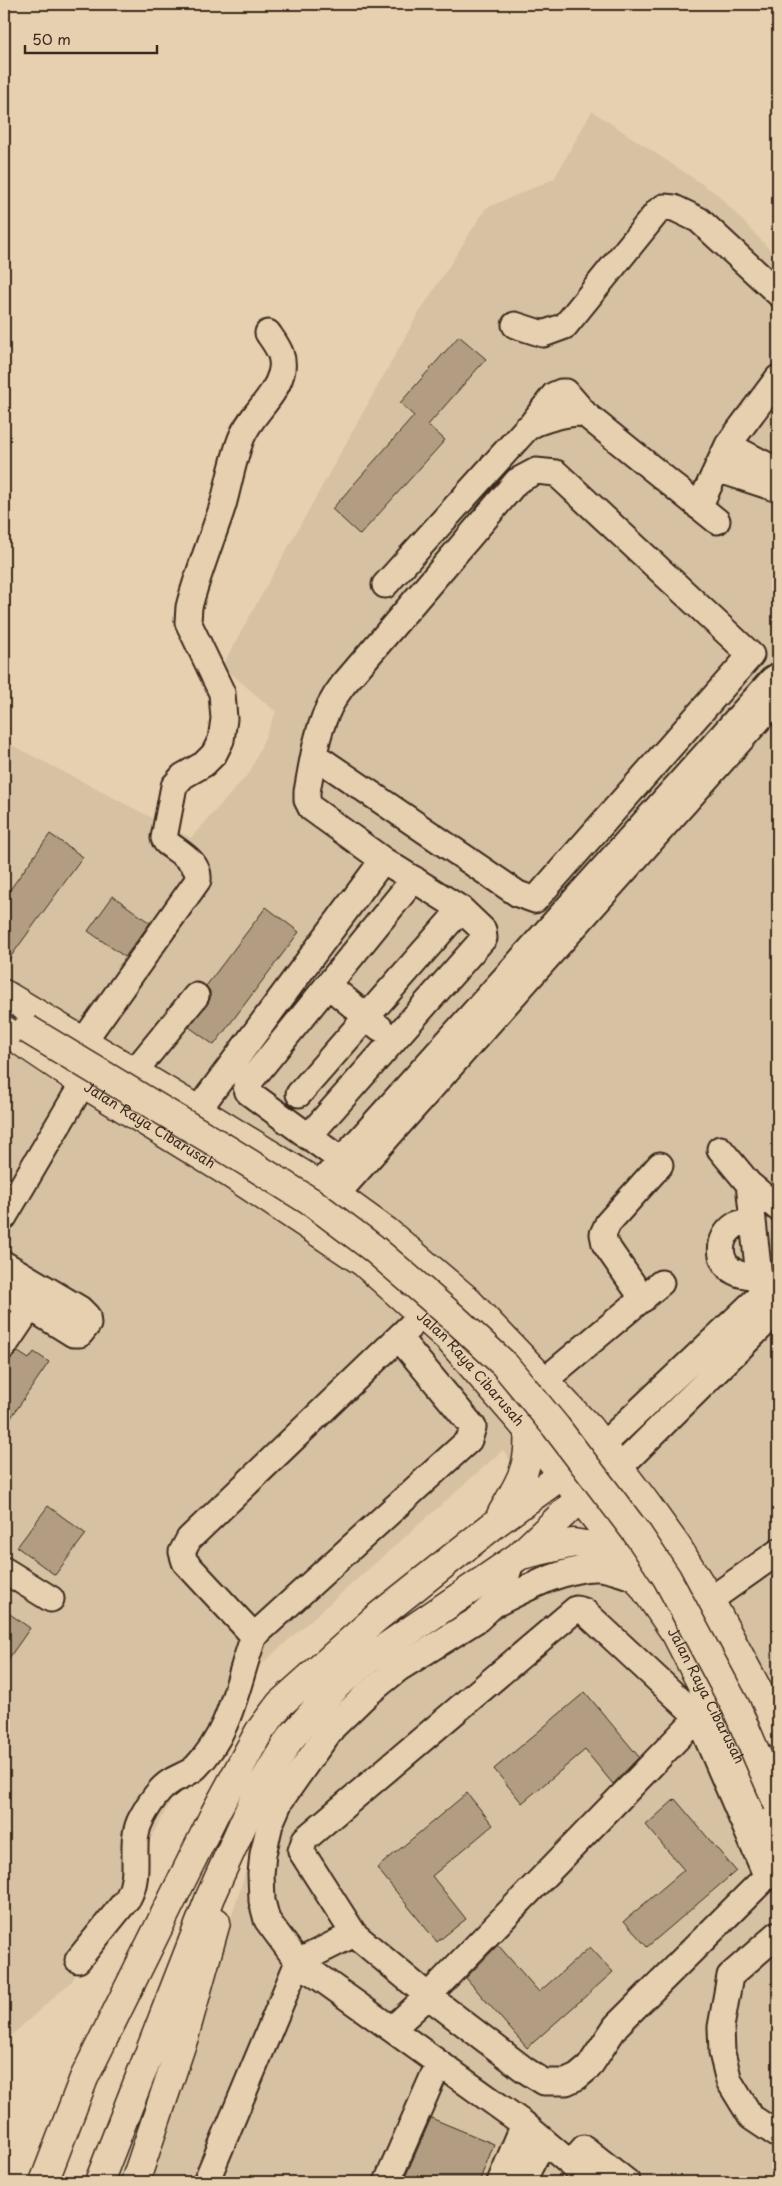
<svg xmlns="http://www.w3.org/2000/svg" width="782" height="2186" font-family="'Playpen Sans',sans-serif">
	<rect width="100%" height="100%" fill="#e6d0af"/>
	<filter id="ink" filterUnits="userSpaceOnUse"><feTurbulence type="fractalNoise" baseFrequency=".02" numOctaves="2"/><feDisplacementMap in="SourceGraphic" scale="10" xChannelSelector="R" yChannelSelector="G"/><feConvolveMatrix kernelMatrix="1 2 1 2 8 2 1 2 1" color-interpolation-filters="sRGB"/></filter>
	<g filter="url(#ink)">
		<path fill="#d6c1a2" d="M592 111 717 194 778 258V1441L772 1452 778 1462V2182H150L258 1831 333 1715 510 1587 591 1581 503 1450 232 1690 72 1981 4 2042V741L191 838 250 772 276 712 222 666 414 321 486 208 554 179Z"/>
		<path fill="#b29d82" stroke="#3b2a1e" d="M459 336 486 359 428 425 445 440 360 535 332 509 414 416 400 403Z
			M50 834 83 857 4 966V898Z
			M113 896 150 923 125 957 88 931Z
			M266 907 299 932 214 1045 189 1027 210 999V991L206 986Z
			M18 1352 29 1359 34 1352 49 1362 4 1428V1360L11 1359Z
			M48 1506 86 1534 55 1575 17 1547Z
			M4 1610 30 1628 4 1665Z
			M585 1692 639 1757 613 1784 585 1750 522 1803 494 1769Z
			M467 1793 493 1825 432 1876 466 1919 437 1942 377 1868Z
			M675 1799 736 1871 647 1947 624 1921 684 1870 646 1825Z
			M498 1945 539 1992 590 1947 613 1972 527 2048 466 1978Z
			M431 2118 494 2144 479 2182H403Z"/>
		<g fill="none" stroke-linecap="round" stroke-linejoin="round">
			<defs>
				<path id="minor" d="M515 325 543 334 565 326 658 211 664 207 674 208 699 220 778 293
					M531 425 554 395 561 392H566L585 414
					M728 445 778 471
					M717 469 778 489
					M699 507 728 445 778 378
					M385 585 526 429C537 420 572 411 585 414L717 521
					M328 985 380 1028
					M83 1042 198 880C200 862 178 852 166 842L164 838 174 786 183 776 204 764 214 754 221 740 224 719 222 693 188 622 189 607C198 572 212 539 223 505 229 483 233 460 241 439 250 415 274 399 281 374 286 357 277 346 268 333
					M134 1072 196 996
					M299 1094 461 909
					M198 1110 383 860
					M308 1137 484 938 483 930 461 909 383 860 311 808 307 800V792C314 753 318 717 343 685L517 481 536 471 556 473 751 655 535 900 518 894 314 755
					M720 1149 749 1184 761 1295 774 1303
					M341 1160 248 1092 246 1086 414 879
					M320 1184 772 680 778 676
					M749 1184 778 1208
					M336 1195 778 698
					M4 1217 83 1083
					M753 1220C747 1222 740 1222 734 1226 718 1237 716 1262 735 1272 742 1276 751 1276 759 1277
					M4 1264 80 1309 87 1316 88 1324 80 1334H73L4 1291
					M643 1299 605 1244 603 1234 608 1223 660 1165
					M4 1346 39 1294
					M545 1380 661 1283
					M602 1446 761 1295
					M619 1468 778 1310
					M511 1562 502 1592 493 1605 478 1619 398 1669 366 1695 333 1727 313 1754 280 1801 270 1824 263 1854 261 1874 262 1901 267 1920 298 1962 524 2124 592 2182
					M4 1570 51 1599
					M710 1600 778 1552
					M493 1605C522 1591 566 1566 599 1568 612 1569 625 1575 637 1578
					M254 1636 185 1562 182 1552 189 1539 423 1314
					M732 1753 698 1717 584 1611 576 1609 305 1839 301 1851 354 1934 428 1996 525 2070 544 2082H566L577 2077 589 2067 616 2026 778 1865
					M778 1934 730 1976 721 2027 722 2053 729 2081 751 2117 778 2135
					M78 1960 128 1898C143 1870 127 1843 142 1817 148 1806 159 1789 170 1782 179 1776 189 1774 196 1767 232 1731 237 1681 254 1636L469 1440 473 1427 399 1338
					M392 2029 428 1996 698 1717 767 1877
					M570 2164 584 2148 627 2182
					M206 2182 298 1962 354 1934
					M387 2182 439 2063
					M500 2182 524 2124
					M522 2182 543 2142"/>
				<g id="major">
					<path d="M4 994 198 1110 336 1195 386 1231 465 1298 589 1428 645 1502 678 1548 710 1600 771 1715 778 1734"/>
					<path id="s1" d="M4 1030 83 1083 231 1174 363 1262 449 1339 528 1430 604 1529 676 1634 741 1761 778 1854"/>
				</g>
				<path id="highway" d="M501 1515C519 1483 531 1468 528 1430
					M521 1555 573 1543 618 1550
					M44 2182 84 2078 215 1813 259 1732 280 1704 375 1619 496 1523 602 1446
					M99 2182 210 1897 257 1793 289 1740 337 1685 370 1658 519 1556 580 1498 619 1468
					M135 2182 184 2037 216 1922"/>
			</defs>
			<use href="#minor" stroke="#3b2a1e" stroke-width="29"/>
			<use href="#major" stroke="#3b2a1e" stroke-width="31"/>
			<use href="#highway" stroke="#3b2a1e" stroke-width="31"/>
			<use href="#minor" stroke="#e6d0af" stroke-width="25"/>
			<use href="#major" stroke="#e6d0af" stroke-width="28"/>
			<use href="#highway" stroke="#e6d0af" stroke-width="28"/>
			<defs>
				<path id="major-bridge" d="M27 1029 228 1150 313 1203 373 1248 452 1316 504 1364 556 1427 639 1536 667 1578 736 1707 778 1804"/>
			</defs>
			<use href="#major-bridge" stroke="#3b2a1e" stroke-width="31" stroke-linecap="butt"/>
			<use href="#major-bridge" stroke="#e6d0af" stroke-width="28"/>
		</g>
	</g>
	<g text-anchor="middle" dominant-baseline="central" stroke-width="5" stroke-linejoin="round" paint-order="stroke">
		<g font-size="14" fill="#3b2a1e" stroke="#e6d0af">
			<text stroke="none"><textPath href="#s1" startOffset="174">Jalan Raya Cibarusah</textPath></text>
			<text stroke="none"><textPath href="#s1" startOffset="579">Jalan Raya Cibarusah</textPath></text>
			<text stroke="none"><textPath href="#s1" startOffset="984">Jalan Raya Cibarusah</textPath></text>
		</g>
	</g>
	<rect width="782" height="2186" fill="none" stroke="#e6d0af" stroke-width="20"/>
	<rect x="10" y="10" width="762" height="2166" fill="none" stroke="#3b2a1e" stroke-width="2" filter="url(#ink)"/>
	<path d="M25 45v8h132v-8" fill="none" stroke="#3b2a1e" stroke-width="2.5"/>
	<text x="32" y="45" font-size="15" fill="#3b2a1e" stroke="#e6d0af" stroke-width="4" paint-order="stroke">50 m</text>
</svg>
